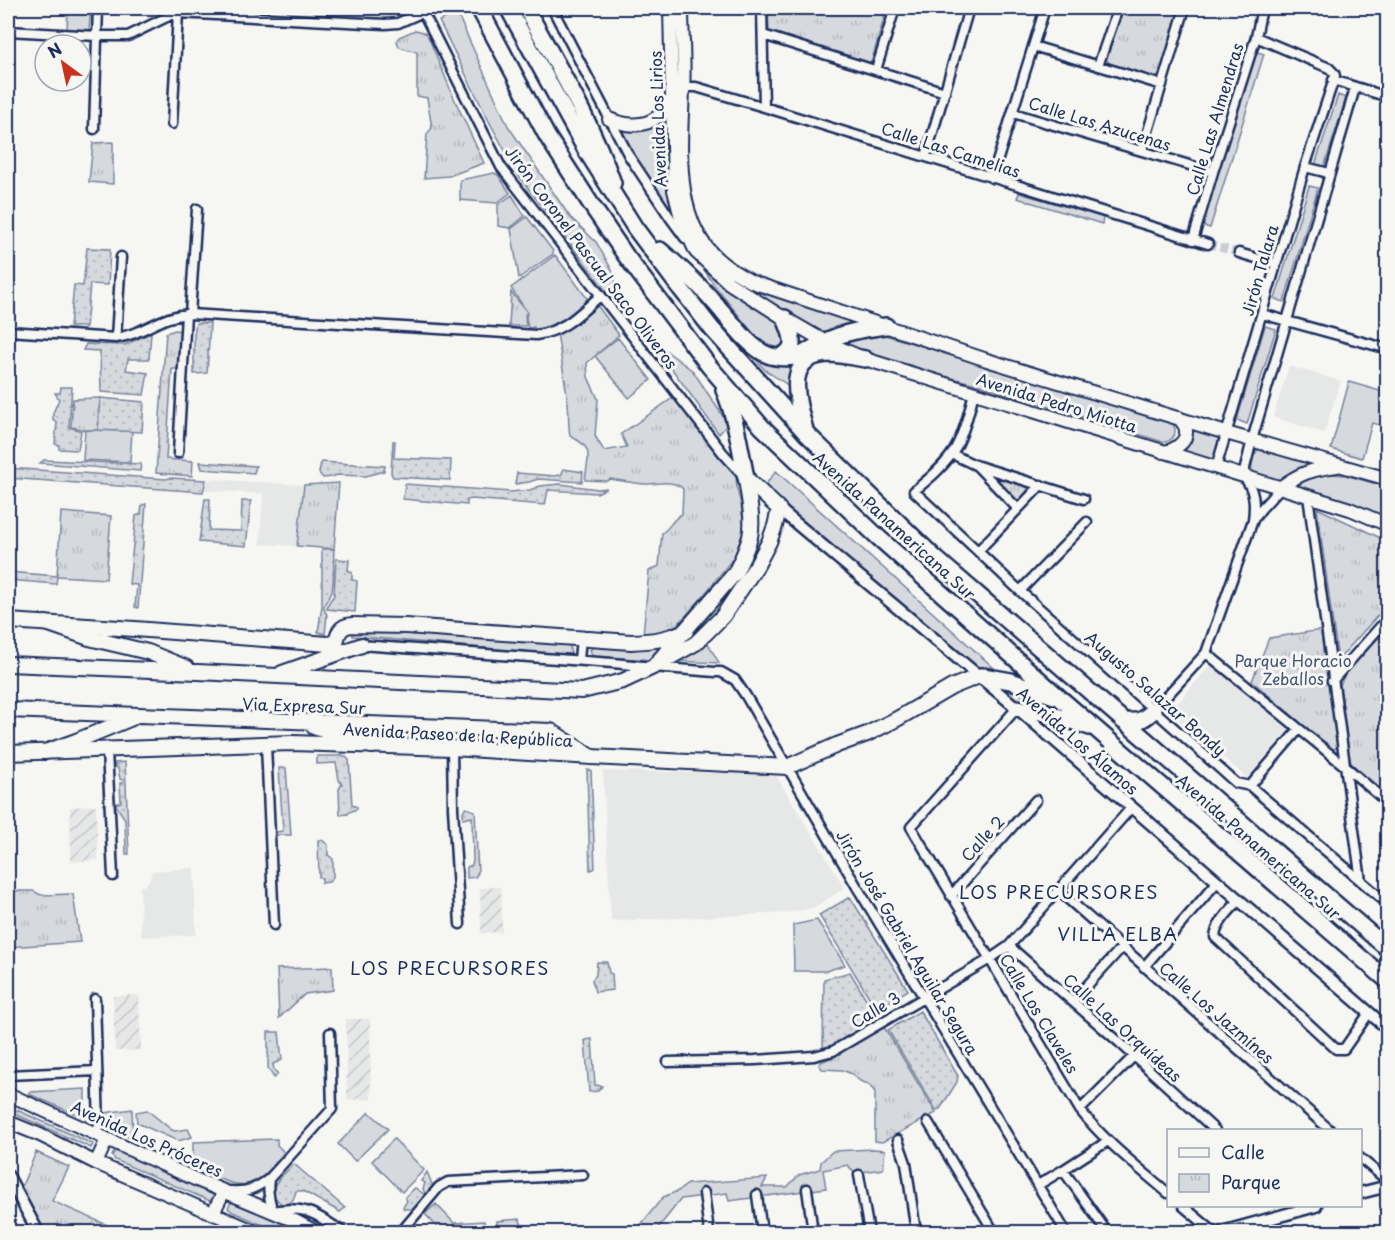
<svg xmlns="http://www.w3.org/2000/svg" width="1395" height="1240" font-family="'Playpen Sans',sans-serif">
	<defs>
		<pattern id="industrial-furrows" width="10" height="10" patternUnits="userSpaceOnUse" patternTransform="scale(1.5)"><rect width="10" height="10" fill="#e6e7e7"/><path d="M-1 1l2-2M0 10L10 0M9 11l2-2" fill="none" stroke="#c5c6c9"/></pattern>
		<pattern id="park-tufts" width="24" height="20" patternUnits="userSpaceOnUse" patternTransform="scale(1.5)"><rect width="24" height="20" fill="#d6d9dd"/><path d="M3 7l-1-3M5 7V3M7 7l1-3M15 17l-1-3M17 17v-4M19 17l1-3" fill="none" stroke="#b7bbc0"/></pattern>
		<pattern id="garden-dots" width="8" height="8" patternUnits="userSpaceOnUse" patternTransform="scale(1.5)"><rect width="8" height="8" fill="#d6d9dd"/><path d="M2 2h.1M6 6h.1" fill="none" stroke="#b7bbc0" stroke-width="1.8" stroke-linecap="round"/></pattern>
	</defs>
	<rect width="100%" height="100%" fill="#f6f6f2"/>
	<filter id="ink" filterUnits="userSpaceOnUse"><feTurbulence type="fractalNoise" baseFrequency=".0167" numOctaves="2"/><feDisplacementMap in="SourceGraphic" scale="12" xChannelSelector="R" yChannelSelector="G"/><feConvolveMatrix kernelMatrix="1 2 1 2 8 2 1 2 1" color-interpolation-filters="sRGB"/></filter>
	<g filter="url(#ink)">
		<path fill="#e6e7e7" d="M198 8H410L409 10 403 15 392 18 370 20 303 16 198 9Z
			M1289 366 1341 381 1324 433 1273 417Z
			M208 479 304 485 297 546 260 544 263 494 204 490Z
			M1212 663 1289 730 1247 778 1170 712Z
			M603 771 775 774 845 888 813 908 786 913 611 921Z
			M194 868 196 935 141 937 140 886H144L150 879 152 871Z"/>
		<path fill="url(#industrial-furrows)" d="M96 805 98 860 71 862 70 807Z
			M501 887 502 932 481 933 480 888Z
			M139 995 141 1050 115 1051 113 996Z
			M346 1019H370L371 1099 347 1100Z"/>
		<path fill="#d6d9dd" stroke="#78849e" stroke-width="1.5" d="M457 13 508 126 570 217 596 242 612 270 618 293 612 299 519 176 490 123 439 21Z
			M1254 51 1264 54 1210 228 1200 225Z
			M1338 95 1346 98 1321 177 1312 174Z
			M665 116 667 117 674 214 641 168 620 132 623 128Z
			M494 173 498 175 510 193 497 203 460 200V180Z
			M1309 186 1318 188 1284 302 1275 299Z
			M1019 193 1103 217 1102 224 1017 198Z
			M512 195 525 216 510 228 498 226V205Z
			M527 217 553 251V254L519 278 511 229Z
			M555 255 587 298 584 305 559 323 548 328 535 330 534 327 528 328 526 318 527 312 511 288Z
			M703 268 718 282 784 326 785 345 775 349 760 342 714 285Z
			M738 281 861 322 821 335Z
			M1265 326 1276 329 1247 424 1237 420Z
			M867 333 885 335 1170 421C1179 429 1175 441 1163 442L973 383 903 367 841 344 842 339Z
			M618 338 651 380 629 398 595 356Z
			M743 345 799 360 793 392 786 384 765 370Z
			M665 350 693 371 728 424 719 434 659 351Z
			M1349 382 1387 393V427L1372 423 1362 458 1331 449Z
			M1188 427 1222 437 1214 462 1177 451Z
			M85 430 132 431 130 462 83 460Z
			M1259 449H1264L1312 463 1294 470 1278 482C1272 480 1263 479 1258 476 1247 469 1251 456 1259 449Z
			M776 471 1025 696 1018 702 763 488Z
			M1330 474 1345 475 1387 487V519L1297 488C1302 477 1318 476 1330 474Z
			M352 628 569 640 571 656 353 636Z
			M697 630 702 633 719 663 593 657 590 650 595 646 679 639Z
			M817 920 845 965 826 971H794L793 925Z
			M85 1089V1112H93L94 1114 93 1117 89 1120 29 1094V1092Z
			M8 1106 93 1144 91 1148 8 1111Z
			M132 1109 133 1135 132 1137H128L105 1126V1113Z
			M147 1110 172 1130 175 1131 188 1129 192 1137 178 1141 137 1123 136 1112Z
			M369 1112 388 1129 355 1161 338 1144Z
			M277 1139V1145L284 1152C250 1199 239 1187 193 1167V1142Z
			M394 1139 424 1170 402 1192 372 1161Z
			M874 1149 885 1150 883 1169 854 1173 848 1165 823 1170 826 1188 729 1201 727 1193 681 1199 655 1232H635L663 1197 678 1191 688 1184 767 1178 762 1187H787L799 1175 820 1169 821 1162 833 1151Z
			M120 1151 213 1192 215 1195 214 1199 210 1201 115 1160 112 1156 114 1152Z
			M233 1202 260 1211 299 1232H279L233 1212 228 1208 230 1204Z"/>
		<path fill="url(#park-tufts)" stroke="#78849e" stroke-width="1.5" d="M68 8H91L89 30 67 29Z
			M768 8H887L871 63 769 31Z
			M1122 8H1182L1163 72 1159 77 1155 78 1110 64 1106 59Z
			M415 30 420 31 427 34 454 98 484 163 449 176 424 178 427 134 432 128 427 98 417 96V52L399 47 397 41 399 37Z
			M113 142V184L89 182 93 143Z
			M511 292 527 312 525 315 526 326H509Z
			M597 305 619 335 587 363 588 377 598 399 595 436 604 451 627 447 621 434 674 397 736 476 737 489 741 504 744 529 734 557 700 600 678 624 662 633 643 635 649 571 659 566 662 533C672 526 671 520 682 514L683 489C673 479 658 484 645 484 633 483 622 481 610 479L607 481 585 480C588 456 595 448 570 436 568 425 569 414 568 403 565 380 561 357 557 333L575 322Z
			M175 330 181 331 179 369H172L166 459 193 461 192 476 156 473 166 333Z
			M100 398 98 430H85L71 427 73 399Z
			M991 472 1027 485 1028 489 1021 501 1015 502 989 476Z
			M339 483 334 549 297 546 304 485Z
			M1317 508 1387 541V605L1338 660Z
			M61 512 111 516 106 579 57 576Z
			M1387 628V796L1350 762 1340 685 1344 676Z
			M1322 630 1338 744V747L1334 749H1330L1252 681 1269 638Z
			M8 891H33L41 895 73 894 80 942 8 947Z
			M332 967 333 990 305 994 279 1018 277 969Z
			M884 1027 936 1113 882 1142 875 1141V1092L868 1084 860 1081 852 1074 842 1070 822 1069 819 1065 821 1062 835 1056Z
			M36 1152 69 1167 52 1201 123 1232H70L66 1227 57 1232H45L21 1188Z
			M436 1204 454 1223 484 1221 485 1228 497 1227V1221L520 1219 523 1232H442L425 1214Z"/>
		<path fill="url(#garden-dots)" stroke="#78849e" stroke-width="1.5" d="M87 248 110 249 108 285 90 284 86 327H70L74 285 83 286Z
			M196 323H210L207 373 194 374V335Z
			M151 333 149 359H128L126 370 148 373 144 395 101 392 100 351 83 350 86 344 125 345Z
			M61 387H72L69 427 81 431 78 450 59 449V445L55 444 57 422 53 420V413L59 399 55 393H60Z
			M100 398 144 402 142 432 98 430Z
			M393 441H395L394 458 451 460 450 480 393 477 391 473Z
			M44 460 141 464 140 471 40 463Z
			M200 462 256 466 254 473 202 469Z
			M321 462 385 466 384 471 366 476 337 475 332 477 323 478 319 473Z
			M8 468 166 479 170 478 206 480 203 492 8 478Z
			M563 469 583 472 582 482 538 479 529 482 515 484 517 473 556 476 562 474Z
			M405 484 511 492 530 490 540 486 560 484 598 489 607 488 597 493 548 490 545 505 472 499 467 500V505L403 499Z
			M205 499H210L209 530 241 531 242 501H251L246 546 199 542Z
			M146 504 138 608 135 607 137 585 129 584 136 516 141 514 142 505Z
			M322 549H334C333 559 335 585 331 593 327 603 320 604 327 615L325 634 318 632 322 606Z
			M336 559 349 560 348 570 352 572V580L357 581 355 612 327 609 328 604 334 595Z
			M8 572 57 576 56 584 8 580Z
			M317 756H345L349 760 352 805 357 807V809L349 812 348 814 340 815 339 789 342 784 339 780 336 763 317 764Z
			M125 762 129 854H126L125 819 115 804 121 802 120 783H123V780L120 779 118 768 115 767V763Z
			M279 768H286L291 835H276V832L283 831Z
			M587 770H591L595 868 594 869 590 870Z
			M466 808 475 811 478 873 475 877 467 878V867L472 865 473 861 472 817 463 819V811Z
			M318 840H322L328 845V855L333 859V877L329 882 322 883V878L319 877Z
			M850 897 908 990 877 1010 819 915Z
			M597 962H607L609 973 612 974 613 990 595 992 592 980 596 975Z
			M850 972 878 1019 832 1046 823 1048 824 979Z
			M920 1011 958 1076 957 1082 940 1109 936 1110 888 1030Z
			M268 1032H279L282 1060 273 1064 274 1070 278 1074 274 1078 268 1068Z
			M592 1039 595 1085 602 1086 598 1091 589 1092 585 1040Z
			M294 1164 345 1208 340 1212 303 1191H296C294 1200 292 1203 283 1205 261 1190 282 1176 294 1164Z
			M427 1172 434 1189 416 1209H404L403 1207 407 1201 405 1197 415 1188 424 1194 425 1193 423 1189 425 1183 421 1181Z"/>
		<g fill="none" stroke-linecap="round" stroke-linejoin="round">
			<path stroke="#caced4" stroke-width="8" stroke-dasharray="8 4" stroke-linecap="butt" d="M1208 244 1239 253"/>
			<defs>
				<path id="minor" d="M421 8 501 167 723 453 742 474
					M552 8 629 156 671 219 685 238
					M762 8 764 107
					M8 31 97 36H128L173 14 178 13 385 24 398 23 423 12
					M763 35 945 92
					M1033 46 1162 85
					M1098 66 1118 8
					M876 70 895 8
					M1333 80 1388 97
					M684 87H696L764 107 1208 244
					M1013 113 1213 172
					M172 124 178 13
					M94 129 98 8
					M1142 151 1185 8
					M926 156 969 8
					M1305 167 1329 173
					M992 178 1045 8
					M1193 240 1213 172 1256 37 1262 8
					M1239 253 1276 264
					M190 314 197 209
					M1262 314 1388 349
					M8 331 116 338C143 335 160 315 190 314L536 335C565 331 579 314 600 296
					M116 338 121 257
					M974 393C969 411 965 431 956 447 947 464 929 479 914 491L1020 591 1236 783 1250 786 1388 904
					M178 453 186 314
					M952 454 975 465 1084 499
					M976 465 1018 509
					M1216 468 1305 167 1335 76 1334 73 1329 68 1256 37
					M1308 496C1325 624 1344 752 1361 881
					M1253 520C1255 504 1255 489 1243 476L1252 440 1355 88
					M978 551 1041 485
					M1020 591 1087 522
					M360 645 613 663 653 667 715 672H721L735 680 746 696 857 887 1066 1232
					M1206 653 1346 767 1388 803
					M579 660 581 638
					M1332 681 1388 618
					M1017 708 911 827 1080 1110C1105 1142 1138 1167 1168 1193
					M1153 711 1206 653 1253 520 1261 509 1281 487
					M266 745 274 925
					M452 748 453 808 460 924
					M107 750 113 876
					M1250 786 1299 729
					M1059 891 1330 1130
					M951 896 1036 800
					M1239 900C1231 910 1216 923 1215 937L1336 1049H1344L1369 1013
					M1009 946 1119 1042 1215 1130
					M1144 967 1218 881
					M1073 1001 1122 947
					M668 1062 755 1060 814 1056 833 1051 990 959 1009 946 1131 808
					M8 1075 97 1071
					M1080 1110 1134 1056
					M928 1122 994 1232
					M95 1133 99 1126 95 999
					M898 1140 906 1163 916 1232
					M1360 1158 1388 1181
					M1063 1170 1107 1232
					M859 1175 869 1232
					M269 1179C267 1191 269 1200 273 1211 305 1205 318 1215 343 1232
					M1038 1185 1063 1170 1108 1141
					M807 1189 813 1232
					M230 1191C248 1192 255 1189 269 1179L332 1109 330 1033
					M704 1193 709 1232
					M757 1195 762 1232
					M1183 1206 1214 1232
					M401 1232 439 1187 448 1182 583 1175"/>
				<path id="tertiary" d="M779 509 1017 708 1388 1029
					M8 1176 38 1232
					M1360 1193 1388 1186
					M1222 1232 1316 1206"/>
				<path id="secondary" d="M670 8 674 190 682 222 696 252 729 283 779 315 824 341 865 359 1350 509 1388 525
					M682 8C682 35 685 63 683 90 681 145 672 223 721 262 730 270 741 276 752 282L987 360 1226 433 1388 479
					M609 119C626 126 645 128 660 115 665 110 668 104 672 98
					M1163 452C1173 451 1187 443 1186 431 1186 426 1182 422 1179 418
					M1281 487C1300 473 1313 469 1337 466
					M8 1094 197 1180 295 1221 316 1232
					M8 1122 40 1135 96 1163 256 1232
					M96 1163 107 1139
					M213 1213 224 1191"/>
				<path id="primary" d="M8 621 135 629 328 644 336 643C338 633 340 626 352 625L406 626 631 642C651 641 666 640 686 631
					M655 665 735 573C741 561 747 549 750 537 754 519 748 496 746 478
					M8 753 292 743 452 748 592 757"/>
				<path id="trunk" d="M46 623 89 638 148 652 187 668
					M8 664 198 672 582 691 623 681 653 667 696 643 723 616 757 565 769 542 775 526 779 509 746 478
					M282 673 362 645
					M8 710 551 731 592 757 787 767 837 745 867 734 897 719 952 687 979 676
					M314 727 372 746
					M45 752 76 741 132 718"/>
				<path id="motorway" d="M479 8 547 136 594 209 626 256 709 366 762 427 879 538 1060 698 1388 981
					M508 8 587 152 635 228 673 279 712 329 806 433 934 557 1388 949
					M526 8C557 65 591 121 613 183
					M660 250C678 266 697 282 713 301 727 316 749 348 768 355 776 358 787 358 795 357 805 355 814 346 824 342 843 332 865 329 886 326
					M779 357C800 349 791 334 785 318
					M724 390C736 418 740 448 746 478
					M805 430C797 399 782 354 832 354 843 355 854 357 865 359
					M979 676H983L1011 681 1054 696
					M1017 708 1047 713 1090 727
					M1123 721C1139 722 1142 721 1153 711"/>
			</defs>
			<use href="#minor" stroke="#1b2f5e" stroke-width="13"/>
			<use href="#tertiary" stroke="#1b2f5e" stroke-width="15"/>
			<use href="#secondary" stroke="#1b2f5e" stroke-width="16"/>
			<use href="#primary" stroke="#1b2f5e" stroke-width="18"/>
			<use href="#trunk" stroke="#1b2f5e" stroke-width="18"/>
			<use href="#motorway" stroke="#1b2f5e" stroke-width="20"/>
			<use href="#minor" stroke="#f6f6f2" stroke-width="8"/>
			<use href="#tertiary" stroke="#f6f6f2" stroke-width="10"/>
			<use href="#secondary" stroke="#f6f6f2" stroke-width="12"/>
			<use href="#primary" stroke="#f6f6f2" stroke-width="14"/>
			<use href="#trunk" stroke="#f6f6f2" stroke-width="14"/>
			<use href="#motorway" stroke="#f6f6f2" stroke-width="15"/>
		</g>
	</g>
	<g text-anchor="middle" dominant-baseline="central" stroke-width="6" stroke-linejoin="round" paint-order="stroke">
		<g font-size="16" fill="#1b2f5e" stroke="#f6f6f2">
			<text transform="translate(657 119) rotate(-92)">Avenida Los Lirios</text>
			<text transform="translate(1214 119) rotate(-73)">Calle Las Almendras</text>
			<text transform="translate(1100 123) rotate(17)">Calle Las Azucenas</text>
			<text transform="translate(951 149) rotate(18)">Calle Las Camelias</text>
			<text transform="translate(592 257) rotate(53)">Jirón Coronel Pascual Saco Oliveros</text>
			<text transform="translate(1259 270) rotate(-74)">Jirón Talara</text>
			<text transform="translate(1057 402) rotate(17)">Avenida Pedro Miotta</text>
			<text transform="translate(895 525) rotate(42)">Avenida Panamericana Sur</text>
			<text transform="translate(1156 693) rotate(41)">Augusto Salazar Bondy</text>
			<text transform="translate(304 705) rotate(2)">Via Expresa Sur</text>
			<text transform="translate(458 734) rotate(3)">Avenida Paseo de la República</text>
			<text transform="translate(1078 740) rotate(41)">Avenida Los Álamos</text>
			<text transform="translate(982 838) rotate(-48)">Calle 2</text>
			<text transform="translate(1259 846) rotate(41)">Avenida Panamericana Sur</text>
			<text transform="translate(908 942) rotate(59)">Jirón José Gabriel Aguilar Segura</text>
			<text transform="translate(875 1009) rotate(-31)">Calle 3</text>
			<text transform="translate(1217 1012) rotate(41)">Calle Los Jazmínes</text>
			<text transform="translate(1040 1013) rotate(59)">Calle Los Claveles</text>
			<text transform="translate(1123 1027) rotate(42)">Calle Las Orquídeas</text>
			<text transform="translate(147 1138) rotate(24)">Avenida Los Próceres</text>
		</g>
		<g font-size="16" fill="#405177" stroke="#f6f6f2">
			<text x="1293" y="660">Parque Horacio<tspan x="1293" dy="18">Zeballos</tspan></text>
		</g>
		<g font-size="18" letter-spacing="1.5" fill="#1b2f5e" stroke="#f6f6f2">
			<text x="1059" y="891">LOS PRECURSORES</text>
			<text x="1118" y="933">VILLA ELBA</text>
			<text x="450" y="967">LOS PRECURSORES</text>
		</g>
	</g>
	<rect width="1395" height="1240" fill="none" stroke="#f6f6f2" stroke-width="30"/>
	<rect x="15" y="15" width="1365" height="1210" fill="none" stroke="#1b2f5e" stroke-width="2" filter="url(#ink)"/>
	<rect x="1167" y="1129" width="195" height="78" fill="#f6f6f2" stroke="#9ea6b7" stroke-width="1.5"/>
	<rect x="1179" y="1148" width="30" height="9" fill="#f6f6f2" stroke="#9ea6b7" stroke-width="1.5"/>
	<text x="1221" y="1159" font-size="18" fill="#1b2f5e">Calle</text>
	<rect x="1179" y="1174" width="30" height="18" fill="url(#park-tufts)" stroke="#9ea6b7" stroke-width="1.5"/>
	<text x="1221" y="1189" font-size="18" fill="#1b2f5e">Parque</text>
	<g transform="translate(63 63) rotate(327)"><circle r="28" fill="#f6f6f2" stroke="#9ea6b7" stroke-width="1.5"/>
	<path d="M0-4.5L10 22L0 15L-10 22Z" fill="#c8321e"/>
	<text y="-9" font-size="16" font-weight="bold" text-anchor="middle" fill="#1b2f5e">N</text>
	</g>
</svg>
